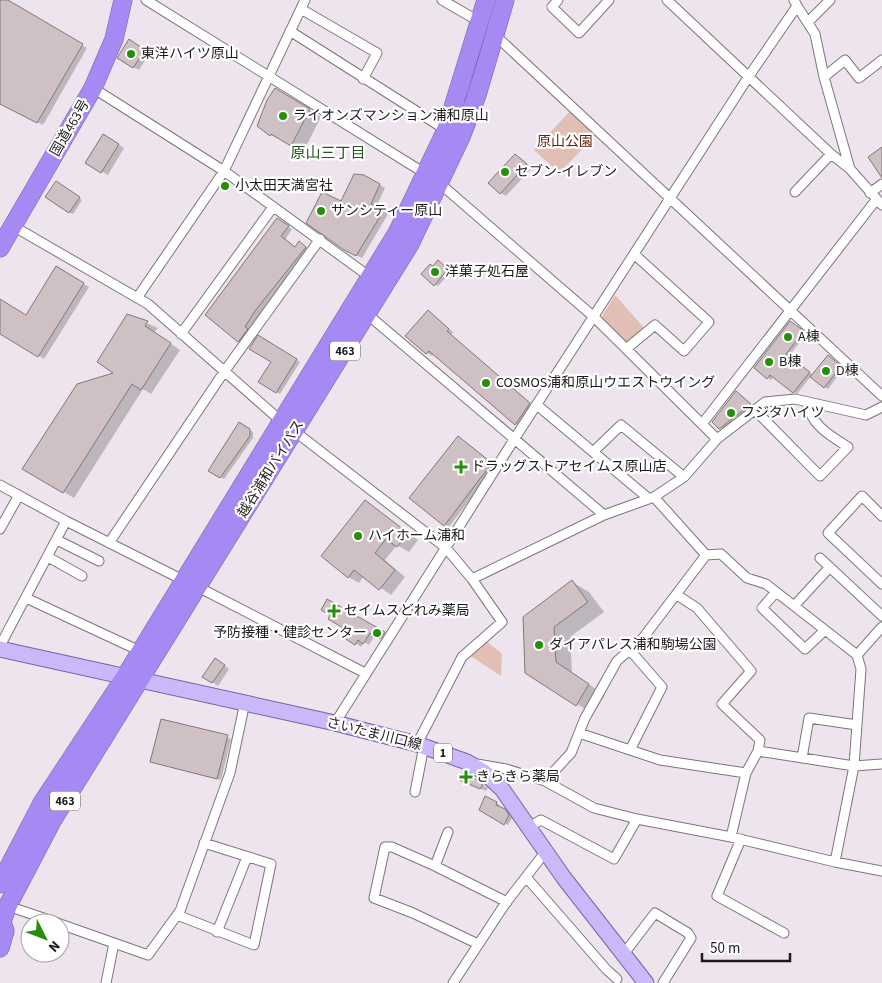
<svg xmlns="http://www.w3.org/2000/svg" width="882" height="983" font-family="'Source Sans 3','Noto Sans JP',sans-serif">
	<rect width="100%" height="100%" fill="#eee4ed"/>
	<path fill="#e2bfb5" d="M570 111 596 135 559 173 534 150Z
		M615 295 646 330 627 345 601 318Z
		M485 640 502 654 501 676 469 655Z"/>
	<path fill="#0003" d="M0 0H6L87 48 43 125 0 103Z
		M134 44 149 54 139 70 133 67Z
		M287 96 321 117 303 152 271 135Z
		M103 135 124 148 108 175 86 162Z
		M516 155 532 168 506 196 501 193Z
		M364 176 385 188 376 207 388 214 362 258 351 253 342 203Z
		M60 184 82 200 73 214 69 212Z
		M277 220 292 229 285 240 296 248 304 246 310 250 248 330 251 332 243 343 239 341Z
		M439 261 451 272 438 286 435 284 434 267Z
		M57 268 89 287 44 359 0 332V301L26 317Z
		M428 312 453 332 451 335 534 407 520 427 434 354 432 356 427 353 407 336Z
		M128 315 158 328 154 332 180 350 151 394 143 389 74 498 24 469 116 373Z
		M794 324 806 334 789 356 813 375 831 358 843 369 828 389 811 376 797 394 774 376 771 380 768 378Z
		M259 337 300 362 280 394 260 382 273 362Z
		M740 395 753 407 724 430 714 422Z
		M239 423 253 432V438L224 479 210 471Z
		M462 440 495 466 449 527 411 498Z
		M365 502 418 540 409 552 397 545 385 560 405 577 391 595 364 576 359 583 348 577Z
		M572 582 589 592 604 612 570 637 572 673 605 695 593 714 526 672Z
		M328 601 389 636 386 641 375 635 369 645 364 642 361 647 343 634 347 628 331 615Z
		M221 663 229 669 218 686 204 676Z
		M162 720 231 739 221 780 151 761Z
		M464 773 488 788 486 791 466 783Z
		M486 798 500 805 499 808 508 812 512 818 508 825 481 810Z"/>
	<path fill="#cec0c3" stroke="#83777a" d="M0 0H8L83 44 37 123 0 104Z
		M129 39 145 50 133 68 117 58Z
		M275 88 310 109 291 146 271 134 270 136 257 126 267 100Z
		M103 134 119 144 101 173 85 163Z
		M882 147V178L868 157Z
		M515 154 527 164 500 194 488 183Z
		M354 174 364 175 380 184 371 204 384 210 356 256 344 250 306 223 322 192 341 201Z
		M56 181 80 197 69 213 45 197Z
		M277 218 289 226 281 236 295 247 299 241 306 247 255 311 245 327 248 329 238 342 205 315Z
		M438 260 448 269 434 286 421 274 430 264 433 266Z
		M56 266 84 283 38 357 0 334V299L26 315Z
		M428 310 449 329 447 331 530 403 515 425 429 351 426 354 405 336Z
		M127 314 148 321 145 326 171 343 141 390 132 384 63 493 22 469 77 384 113 373 97 362Z
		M790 321 804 331 786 354 810 372 793 393 770 375 767 379 754 368Z
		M258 335 297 359 276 393 258 382 271 362 249 349Z
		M828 355 841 366 824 388 810 377Z
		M736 391 751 404 719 429 712 422Z
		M239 422 250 429V436L220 478 208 471Z
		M458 436 492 463 444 526 409 498Z
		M365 500 408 533 397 547 386 539 375 553 395 570 379 590 354 570 348 578 321 556Z
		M572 580 588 602 554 627 556 662 589 684 576 706 525 673 523 617Z
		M327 599 385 632 380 639 370 633 363 644 358 640 355 645 344 638 342 634 345 629 328 619 330 615 321 610Z
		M215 658 225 665 212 683 202 677Z
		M161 719 228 735 217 779 150 762Z
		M463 772 483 784 480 789 459 780Z
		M485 796 497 802 496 805 505 809 509 815 504 825 479 810Z"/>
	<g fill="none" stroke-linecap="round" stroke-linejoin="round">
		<defs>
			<path id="street" d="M146 0 426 174
				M442 0 480 22
				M558 0 552 7 579 33 609 0
				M667 0 831 154 850 169 882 205
				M797 6 815 34 824 77 850 169
				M301 9 377 53 363 79
				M808 22 830 0
				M290 31 446 130
				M495 35 882 396
				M824 77 845 60 859 78 882 60
				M93 88 224 171 370 277
				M437 181 594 317 717 439
				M795 192 831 154
				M870 193 882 184
				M13 226 148 304 282 422
				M137 298 224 171 305 0
				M367 314 604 515
				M181 334 273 207
				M626 349 655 325 684 351 709 322 635 255
				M537 405 648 498
				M755 410 820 476 848 447C829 435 811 425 807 402
				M702 424 876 200
				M293 430 446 548 472 579 502 622 462 657 417 744
				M593 452 621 425 684 477
				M0 485 66 521 183 580
				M882 516 862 496 828 533 882 584
				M0 529 19 495
				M57 540 99 561
				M109 543 224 372 320 239
				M706 555 721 554 747 578 766 584 857 655 861 669 854 766 835 862
				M48 557 82 576
				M820 558 882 616
				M472 579 604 515 654 497 684 477 717 439 765 402 795 399 866 415 882 407
				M198 587 365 673
				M776 592 762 608 805 649 825 630
				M677 595 697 608 751 671 722 704 760 740 758 751 746 773 731 837
				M26 598 140 651
				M794 606 829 568
				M0 646 66 521
				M629 649 662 687 630 750
				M857 655 882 627
				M335 723 515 438 749 76 797 6 794 0
				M579 733 660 760 746 773
				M758 751 854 766 882 764
				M802 758 809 718 857 725
				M477 764 506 769 545 781 594 808 637 819 731 837 835 862 882 871
				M545 781 571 753 585 718 617 661 643 638 706 555 654 497
				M415 792 424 746
				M529 827 541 820 614 859 637 819
				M741 839 717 896 784 933
				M435 866 448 832
				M526 877 606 969 617 979
				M5 905 58 923
				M177 915 254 945 271 864 204 843
				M60 924 148 955 180 911 230 773 245 702
				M217 932 247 857
				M478 944 413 913 374 898 385 847H392L435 866 507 902
				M623 955 655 913 688 933 691 938 663 983
				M106 983 114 943
				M453 983 505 904 546 851"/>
			<path id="primary" d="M0 649 335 723 417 744 467 762 484 772 502 789 564 878 646 983"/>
			<path id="highway" d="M0 248 93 88 114 39 123 0
				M0 884 42 803 125 677 397 233 446 130 486 0
				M0 927 8 905 52 821 410 244 461 137 477 95 505 0
				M0 948 5 931 2 922"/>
		</defs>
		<use href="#street" stroke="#7d757c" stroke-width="11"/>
		<use href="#primary" stroke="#7662a8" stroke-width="17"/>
		<use href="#highway" stroke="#7662a8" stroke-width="19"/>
		<use href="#street" stroke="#fff" stroke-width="9"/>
		<use href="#primary" stroke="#cab8f8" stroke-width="15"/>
		<use href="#highway" stroke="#a689f3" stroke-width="18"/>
	</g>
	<g fill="#278e0c" stroke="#fff" stroke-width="2">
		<circle cx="131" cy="54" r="5"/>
		<circle cx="283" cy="116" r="5"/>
		<circle cx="505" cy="172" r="5"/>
		<circle cx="225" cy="186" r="5"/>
		<circle cx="321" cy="211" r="5"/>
		<circle cx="435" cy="272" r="5"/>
		<circle cx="788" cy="337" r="5"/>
		<circle cx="769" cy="362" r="5"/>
		<circle cx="826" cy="371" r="5"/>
		<circle cx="486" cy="383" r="5"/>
		<circle cx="731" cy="413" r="5"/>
		<path d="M458.5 459.5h5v5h5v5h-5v5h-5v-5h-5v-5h5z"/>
		<circle cx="358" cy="536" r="5"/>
		<path d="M331.5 603.5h5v5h5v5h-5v5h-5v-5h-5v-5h5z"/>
		<circle cx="377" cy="633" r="5"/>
		<circle cx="539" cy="645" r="5"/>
		<path d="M463.5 769.5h5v5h5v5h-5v5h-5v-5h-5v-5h5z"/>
	</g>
	<g text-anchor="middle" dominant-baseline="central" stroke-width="4.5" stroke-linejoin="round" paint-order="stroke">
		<g fill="#fff" stroke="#615e60" stroke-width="1">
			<rect x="330" y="341.5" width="30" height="19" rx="4"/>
			<rect x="434" y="743.5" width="18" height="19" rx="4"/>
			<rect x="50" y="791.5" width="30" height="19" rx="4"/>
		</g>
		<g font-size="12" font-weight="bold" fill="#1d191c">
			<text x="345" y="351">463</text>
			<text x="443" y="753">1</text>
			<text x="65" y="801">463</text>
		</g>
		<g font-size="14" fill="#1d191c" stroke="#fff" text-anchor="start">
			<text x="141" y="54">東洋ハイツ原山</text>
			<text x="293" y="116">ライオンズマンション浦和原山</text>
			<text x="515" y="172">セブン-イレブン</text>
			<text x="235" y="186">小太田天満宮社</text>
			<text x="331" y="211">サンシティー原山</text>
			<text x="445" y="272">洋菓子処石屋</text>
			<text x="798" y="337">A棟</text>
			<text x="779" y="362">B棟</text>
			<text x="836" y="371">D棟</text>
			<text x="496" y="383">COSMOS浦和原山ウエストウイング</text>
			<text x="741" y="413">フジタハイツ</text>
			<text x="471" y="467">ドラッグストアセイムス原山店</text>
			<text x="368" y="536">ハイホーム浦和</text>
			<text x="344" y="611">セイムスどれみ薬局</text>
			<text x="367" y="633" text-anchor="end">予防接種・健診センター</text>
			<text x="549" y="645">ダイアパレス浦和駒場公園</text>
			<text x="476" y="777">きらきら薬局</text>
		</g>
		<g font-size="14" fill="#1d191c" stroke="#fff">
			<text transform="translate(70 128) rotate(-60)">国道463号</text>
			<text transform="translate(271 469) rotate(-58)">越谷浦和バイパス</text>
			<text transform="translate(374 734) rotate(14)">さいたま川口線</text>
		</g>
		<g font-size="14" fill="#62220d" stroke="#fff">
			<text x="565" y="142">原山公園</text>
		</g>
		<g font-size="15" fill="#27561e" stroke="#fff">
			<text x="328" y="153">原山三丁目</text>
		</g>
	</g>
	<g transform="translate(45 938) rotate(132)"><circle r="24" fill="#ffffff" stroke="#a5a3a4"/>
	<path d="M0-4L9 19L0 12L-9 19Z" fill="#278e0c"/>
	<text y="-8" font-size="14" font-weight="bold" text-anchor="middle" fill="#1d191c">N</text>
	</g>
	<path d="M702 953v8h88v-8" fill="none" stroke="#1d191c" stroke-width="2.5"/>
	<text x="710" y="953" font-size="15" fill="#1d191c" stroke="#ffffff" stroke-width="4" paint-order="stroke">50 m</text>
</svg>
